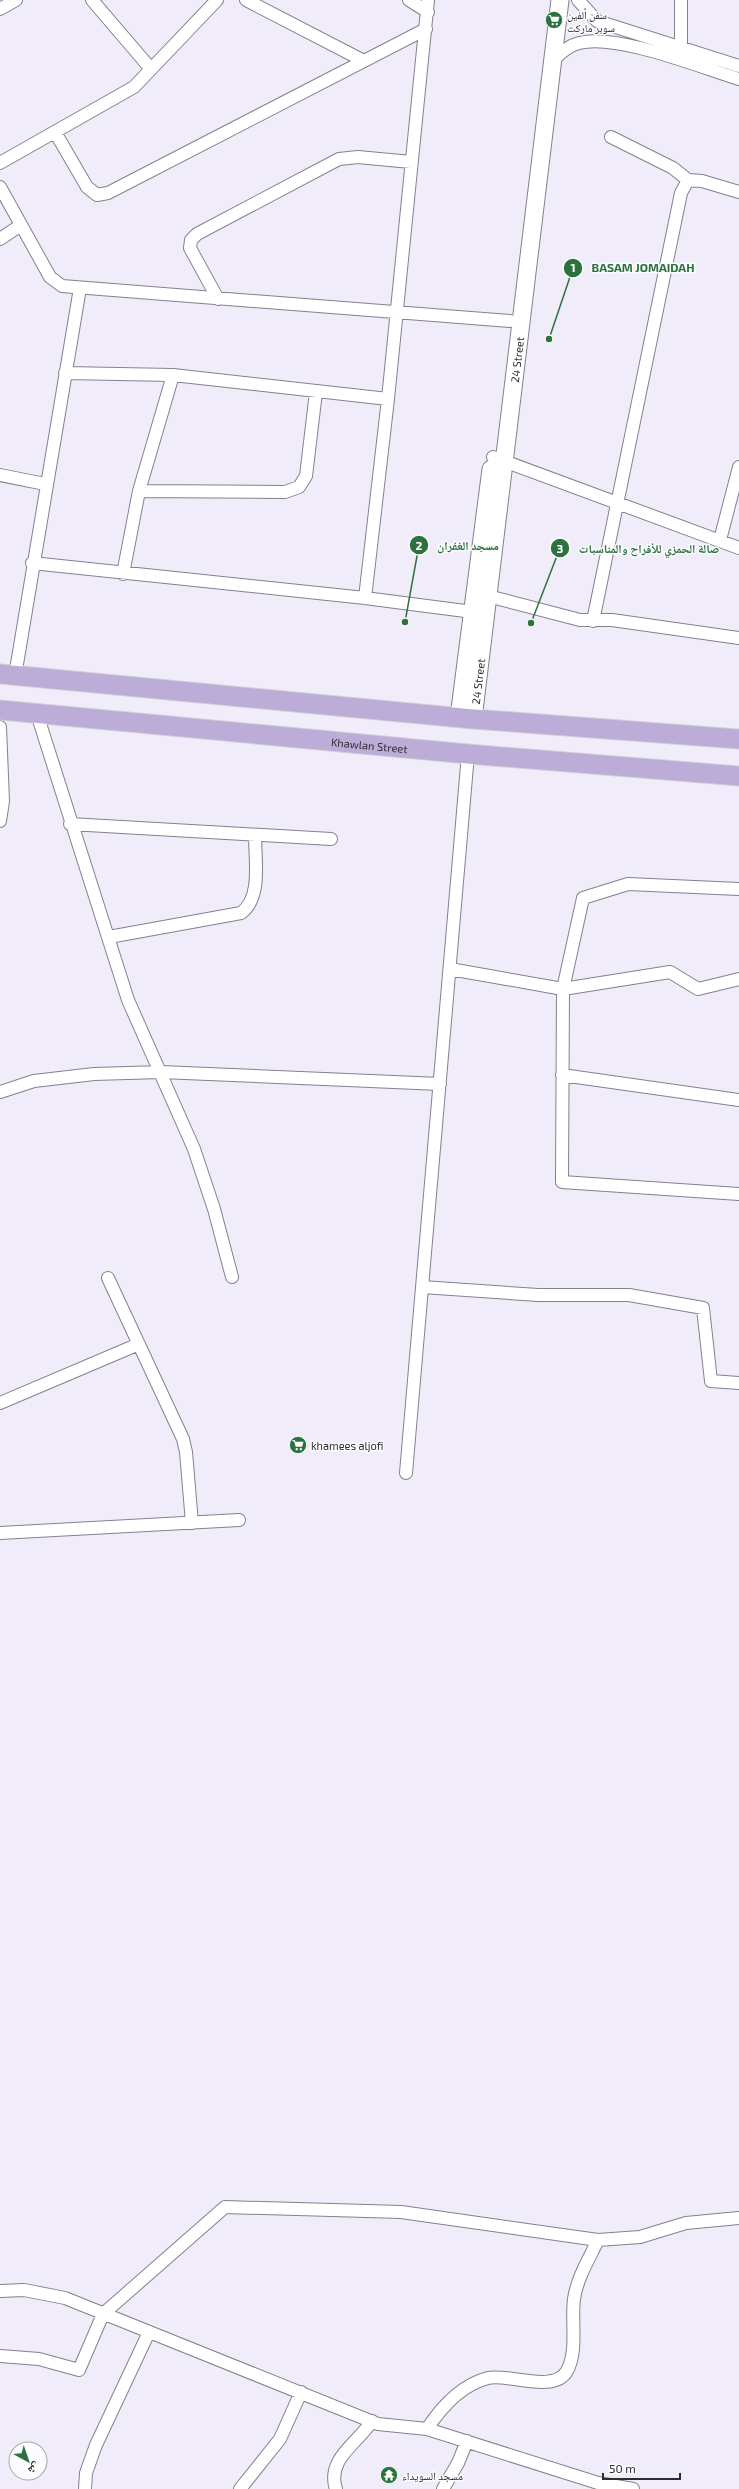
<svg xmlns="http://www.w3.org/2000/svg" width="739" height="2489" font-family="'Exo 2','Noto Naskh Arabic',sans-serif">
	<rect width="100%" height="100%" fill="#f0ecfa"/>
	<g fill="none" stroke-linecap="round" stroke-linejoin="round">
		<defs>
			<path id="street" d="M92 0 151 69
				M246 0 364 61
				M409 0 428 12
				M578 0 597 21 739 66
				M0 9 16 0
				M681 49V0
				M551 62C560 54 567 46 579 43 616 33 700 67 739 79
				M55 132 87 187 97 195 108 193 426 29
				M611 137 673 168 688 180 702 181 739 192
				M0 163 134 87 217 0
				M0 187 50 277 62 286 510 321
				M0 239 21 225
				M218 299 190 248 191 240 197 234 339 159 358 157 411 162
				M65 373 173 375 388 399
				M493 457 739 548
				M0 475 45 484
				M139 491 285 492 299 487 306 476 316 392
				M720 540 739 467
				M32 563 365 598 473 612
				M123 574 139 491 173 375
				M488 596 580 620H612L739 638
				M365 598 388 399 428 0
				M593 621 681 193 688 180
				M15 676 80 288
				M37 714 128 1000 194 1149 214 1209 232 1277
				M0 727 3 801 0 821
				M70 824 331 839
				M109 937 241 913C262 898 255 860 255 836
				M450 969 563 989 583 898 628 884 739 889
				M739 979 698 989 670 972 563 989 562 1182 739 1194
				M562 1075 739 1100
				M0 1092 34 1081 94 1074 161 1072 440 1084
				M108 1278 183 1439 186 1452 192 1523
				M422 1287 538 1295H629L703 1308 711 1381 739 1383
				M0 1403 139 1344
				M406 1473 468 754
				M0 1533 239 1520
				M0 2291 24 2290 65 2298 378 2424 427 2429 598 2483 633 2489
				M0 2356 39 2359 79 2370 103 2314 225 2207 401 2212 598 2240
				M427 2429C442 2406 461 2385 488 2378 507 2373 554 2394 567 2371 578 2351 571 2322 574 2299 577 2278 589 2259 598 2240L640 2237 686 2223 739 2218
				M85 2489 86 2473 96 2445 149 2332
				M240 2489 280 2439 301 2392
				M336 2489C326 2459 358 2443 372 2421
				M443 2489 458 2463 467 2441"/>
			<g id="secondary">
				<path d="M459 717 491 469"/>
				<path id="s1" d="M473 719 560 0"/>
			</g>
			<g id="primary">
				<path d="M0 674 473 719 739 739"/>
				<path id="s2" d="M0 710 468 754 739 776"/>
			</g>
		</defs>
		<use href="#street" stroke="#84808d" stroke-width="14"/>
		<use href="#secondary" stroke="#84808d" stroke-width="19"/>
		<use href="#primary" stroke="#d1d1d2" stroke-width="21"/>
		<use href="#street" stroke="#fff" stroke-width="12"/>
		<use href="#secondary" stroke="#fff" stroke-width="17"/>
		<use href="#primary" stroke="#bcadd8" stroke-width="19"/>
	</g>
	<defs>
		<symbol id="supermarket-disc" viewBox="-11 -11 22 22"><circle r="9.5" fill="#2d723e" stroke="#fcfbfe"/><path d="M-6-5.5h2.5l.6 2H6L4.5 2H-2.5L-4.4-4H-6ZM-1.5 3.2a1.3 1.3 0 1 0 .1 0ZM3 3.2a1.3 1.3 0 1 0 .1 0Z" fill="#fff"/></symbol>
		<symbol id="temple-disc" viewBox="-11 -11 22 22"><circle r="9.5" fill="#2d723e" stroke="#fcfbfe"/><path d="M0-6L5-2H3V0L6.5 2.5H4V6H1.5V3h-3V6H-4V2.5H-6.5L-3 0V-2H-5Z" fill="#fff"/></symbol>
	</defs>
	<g fill-rule="evenodd">
		<use href="#supermarket-disc" x="544" y="10" width="20" height="20"/>
		<use href="#supermarket-disc" x="288" y="1435" width="20" height="20"/>
		<use href="#temple-disc" x="379" y="2465" width="20" height="20"/>
	</g>
	<g text-anchor="middle" dominant-baseline="central" stroke-width="3" stroke-linejoin="round" paint-order="stroke">
		<g font-size="11" fill="#2d2c31" stroke="#fcfbfe" text-anchor="start">
			<text x="567" y="14">سفن ألفين<tspan x="567" dy="13">سوبر ماركت</tspan></text>
			<text x="311" y="1445">khamees aljofi</text>
			<text x="402" y="2475">مسجد السويداء</text>
		</g>
		<g font-size="11" fill="#2d2c31" stroke="#fcfbfe">
			<text stroke="none"><textPath href="#s1" startOffset="362">24 Street</textPath></text>
			<text stroke="none"><textPath href="#s1" startOffset="38">24 Street</textPath></text>
			<text stroke="none"><textPath href="#s2" startOffset="371">Khawlan Street</textPath></text>
		</g>
	</g>
	<path fill="none" stroke="#2d723e" stroke-width="1.5" d="M549 339L573 268M405 622L419 545M531 623L560 548"/>
	<g fill="#2d723e" stroke="#fcfbfe" stroke-width="1.5">
		<circle cx="549" cy="339" r="4"/>
		<circle cx="405" cy="622" r="4"/>
		<circle cx="531" cy="623" r="4"/>
		<circle cx="573" cy="268" r="10"/>
		<circle cx="419" cy="545" r="10"/>
		<circle cx="560" cy="548" r="10"/>
	</g>
	<g font-size="12" text-anchor="middle" font-weight="bold" fill="#fff">
		<text x="573" y="272">1</text>
		<text x="419" y="550">2</text>
		<text x="560" y="553">3</text>
	</g>
	<g font-size="12" text-anchor="middle" font-weight="bold" fill="#2d723e" stroke="#fcfbfe" stroke-width="3" stroke-linejoin="round" paint-order="stroke">
		<text x="643" y="272">BASAM JOMAIDAH</text>
		<text x="468" y="550">مسجد الغفران</text>
		<text x="649" y="553">صالة الحمزي للأفراح والمناسبات</text>
	</g>
	<g transform="translate(28 2461) rotate(140)"><circle r="19" fill="#fcfbfe" stroke="#a9a8ac"/>
	<path d="M0-3L7 15L0 10L-7 15Z" fill="#2d723e"/>
	<text y="-6" font-size="11" font-weight="bold" text-anchor="middle" fill="#2d2c31">ش</text>
	</g>
	<path d="M603 2473v6h77v-6" fill="none" stroke="#2d2c31" stroke-width="2"/>
	<text x="609" y="2473" font-size="12" fill="#2d2c31" stroke="#fcfbfe" stroke-width="3" paint-order="stroke">50 m</text>
</svg>
